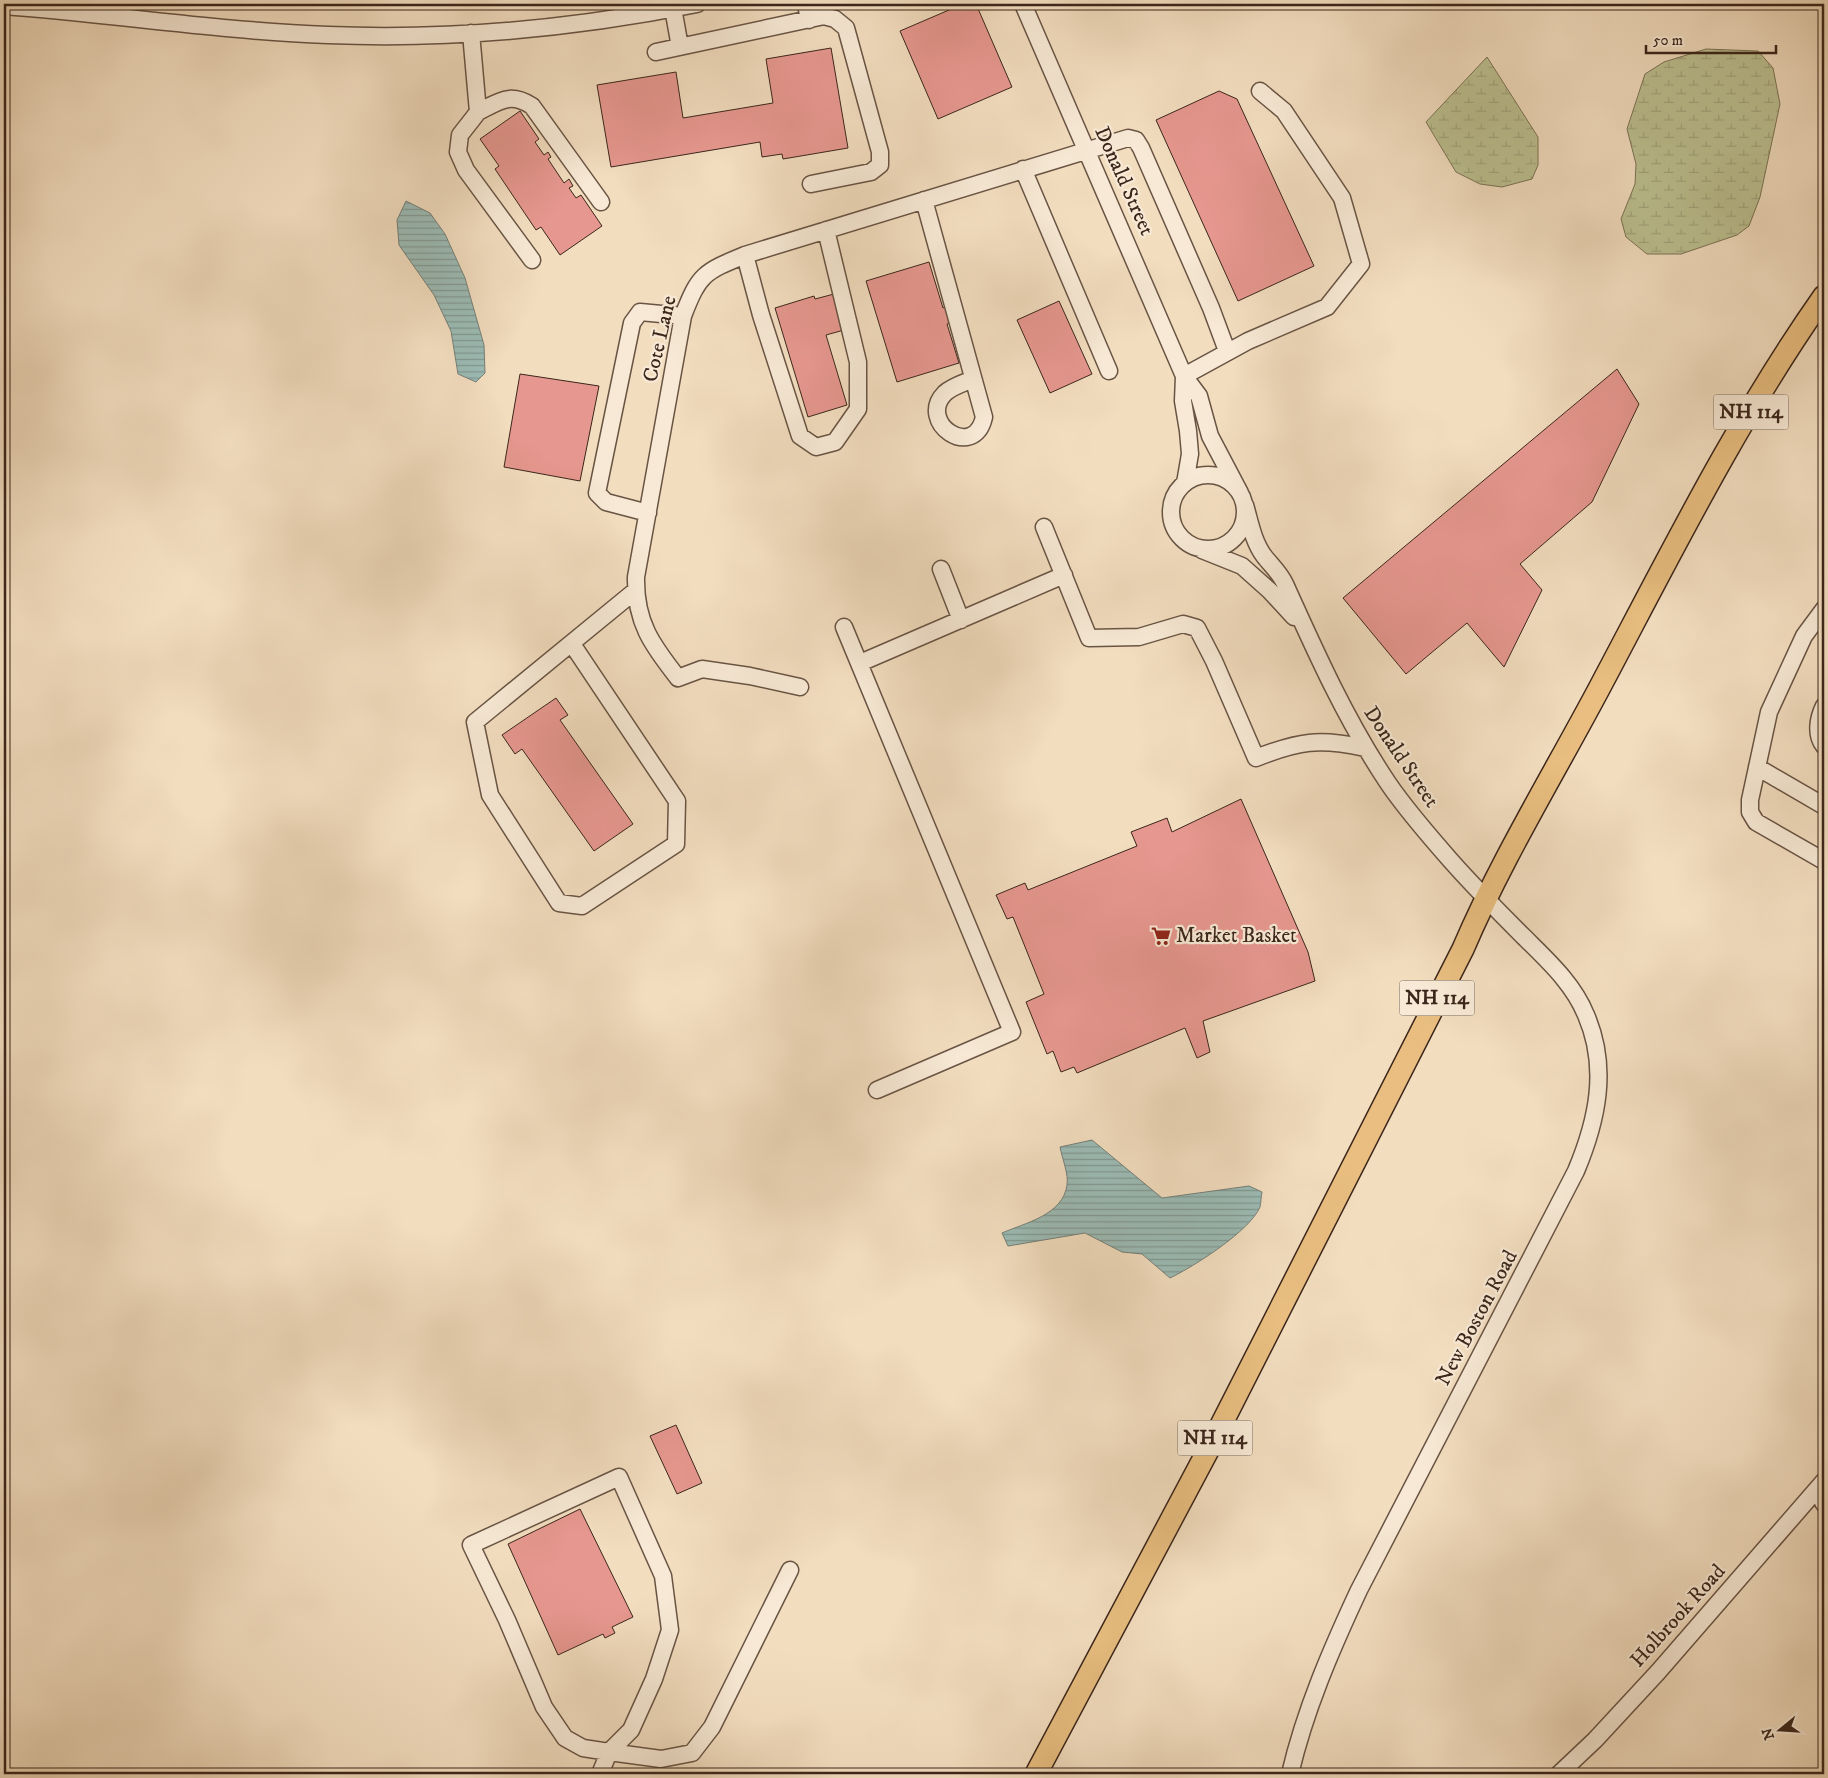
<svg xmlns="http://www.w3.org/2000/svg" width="1828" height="1778" font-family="'IM FELL DW Pica',serif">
	<defs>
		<pattern id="wetland-marsh" width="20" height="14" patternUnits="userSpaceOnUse" patternTransform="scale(1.25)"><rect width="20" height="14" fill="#bcc091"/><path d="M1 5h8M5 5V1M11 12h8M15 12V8" fill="none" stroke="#a2a57c"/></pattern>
		<pattern id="water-rules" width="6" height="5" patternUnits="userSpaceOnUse" patternTransform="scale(1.25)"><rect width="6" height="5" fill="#9bbbb5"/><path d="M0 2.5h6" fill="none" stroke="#809892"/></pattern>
	</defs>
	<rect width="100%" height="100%" fill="#f2ddbf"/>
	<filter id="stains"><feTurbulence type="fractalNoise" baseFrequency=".004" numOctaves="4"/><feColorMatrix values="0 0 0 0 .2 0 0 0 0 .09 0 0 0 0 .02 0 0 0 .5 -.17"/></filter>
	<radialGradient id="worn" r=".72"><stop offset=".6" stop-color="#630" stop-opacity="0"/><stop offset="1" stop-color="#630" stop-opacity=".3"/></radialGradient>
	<path fill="url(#wetland-marsh)" stroke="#7c7356" d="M1706 49 1758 51 1773 68 1780 104 1760 197 1749 226 1737 235 1681 254H1647L1626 237 1621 219 1635 184 1636 164 1627 129 1645 74 1664 62Z
		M1487 57 1538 137V165L1532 179 1502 187 1480 184 1456 172 1426 122Z"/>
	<path fill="url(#water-rules)" stroke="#757f77" d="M406 201 430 213 445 234 465 278 484 345 485 373 476 382 458 374 451 331 434 295 399 245 397 220Z
		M1092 1140 1162 1198 1249 1186 1262 1192C1261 1196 1261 1203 1260 1207 1250 1231 1193 1267 1170 1278L1142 1254 1122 1252 1085 1233 1008 1246 1002 1233C1025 1223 1063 1215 1067 1185 1069 1175 1062 1158 1060 1147Z"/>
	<path fill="#e6978f" stroke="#3b261b" d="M963 4H976L1012 87 938 119 900 31Z
		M831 48 848 148 783 159 782 154 762 157 760 142 611 167 597 85 676 72 683 118 773 103 766 59Z
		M1219 91 1237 99 1314 266 1238 301 1156 120Z
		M520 111 539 139 535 142 544 155 548 152 551 157 548 159 564 183 569 179 573 186 569 188 576 198 581 195 602 226 560 255 541 227 536 230 495 169 499 166 480 139Z
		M929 262 943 308 945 307 950 323 947 324 959 363 897 382 866 281Z
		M834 294 844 330 826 335 847 405 808 417 775 308 814 296 815 299Z
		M1059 301 1092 374 1050 393 1017 320Z
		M1617 369 1639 404 1592 502 1520 564 1542 590 1504 667 1467 623 1406 674 1343 598Z
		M520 374 599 386 580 481 504 467Z
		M556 698 568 715 560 720 633 824 594 851 522 749 515 754 502 735Z
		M1241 799 1308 952 1315 981 1203 1021 1210 1052 1197 1058 1185 1028 1077 1073 1074 1067 1061 1072 1053 1051 1047 1054 1026 1002 1044 994 1013 917 1007 919 996 895 1025 883 1028 890 1137 846 1131 832 1167 818 1172 832Z
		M676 1425 702 1483 677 1494 650 1436Z
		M580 1509 633 1617 612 1627 615 1633 605 1638 603 1634 558 1655 508 1544Z"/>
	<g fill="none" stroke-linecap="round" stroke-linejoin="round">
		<defs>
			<path id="minor" d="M806 4 809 20
				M1023 4 1184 376 1199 396 1210 436 1240 493
				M4 6C112 14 220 31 328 35 451 40 577 28 697 4
				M673 8 680 47
				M471 33 478 112 460 135 458 152 466 170 532 260
				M656 52 824 16 835 19 846 28 880 152V165L871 172 811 184
				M478 112C500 101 510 92 532 106L601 202
				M1023 169 1109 371
				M924 200 984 417C974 462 916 422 945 393 953 386 964 383 973 379
				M745 255 761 315 800 436 816 447 835 442 858 409V362L826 230
				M1184 376 1248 341 1327 307 1361 264 1342 198 1284 111 1260 91
				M1184 376 1183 401 1188 431 1190 454 1185 483
				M1171 512a37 37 0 1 1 74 0a37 37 0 1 1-74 0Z
				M1245 505C1250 522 1253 541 1264 556 1271 565 1280 573 1285 584 1316 653 1346 720 1388 783 1407 811 1430 837 1452 862 1475 888 1499 912 1523 936 1547 960 1573 983 1586 1015 1609 1068 1597 1121 1576 1171L1359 1590C1331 1650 1305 1710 1290 1774
				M648 513 606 502 597 493 632 323 640 312 683 316
				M1044 527 1089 638 1139 637 1183 624 1197 628 1214 661 1256 758C1299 741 1319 738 1365 748
				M1202 550 1242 566 1270 591 1294 617
				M941 569 961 620
				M1824 609 1804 636 1769 712 1750 800V812L1756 822 1824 861
				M844 627 1012 1032 877 1090
				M572 644 677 801 676 844 582 906 559 903 490 795 475 722 635 591
				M860 663 1064 575
				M800 687 750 676 702 669 678 678C652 645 635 622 636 577L683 316C699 274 704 272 745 255L1128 138 1136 140 1141 148 1211 308 1227 351
				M1824 706C1818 718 1815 735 1824 746
				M1757 767 1824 806
				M619 1477 663 1576 670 1630 654 1679 631 1730 609 1752 583 1748 565 1738 544 1707 507 1620 471 1545Z
				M1817 1490 1824 1504
				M600 1774 609 1752 661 1759 692 1753 712 1727 790 1570
				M1559 1774 1595 1740 1658 1672 1824 1481"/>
			<path id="major" d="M1036 1774 1214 1439 1463 949C1502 858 1555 772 1601 685 1671 553 1738 418 1824 296"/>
		</defs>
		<use href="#minor" stroke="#695444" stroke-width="19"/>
		<use href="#major" stroke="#3b261b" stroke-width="24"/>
		<use href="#minor" stroke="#f7e9d5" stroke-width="16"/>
		<use href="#major" stroke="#e9be80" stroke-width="21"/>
	</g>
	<defs>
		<symbol id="supermarket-bare" viewBox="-9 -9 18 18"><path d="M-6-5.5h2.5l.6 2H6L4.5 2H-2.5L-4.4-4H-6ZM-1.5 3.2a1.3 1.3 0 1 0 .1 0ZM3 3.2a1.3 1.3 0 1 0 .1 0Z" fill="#8f2418" stroke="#f7e9d5" stroke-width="2.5" paint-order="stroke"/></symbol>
	</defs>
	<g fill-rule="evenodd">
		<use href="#supermarket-bare" x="1147" y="922" width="28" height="28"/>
	</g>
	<g text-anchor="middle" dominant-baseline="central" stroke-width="4.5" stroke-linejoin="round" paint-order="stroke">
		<g fill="#f7e9d5" stroke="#736053" stroke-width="1">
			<rect x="1713.5" y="394.5" width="75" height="35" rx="4"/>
			<rect x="1399.5" y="980.5" width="75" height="35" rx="4"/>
			<rect x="1177.5" y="1420.5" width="75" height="35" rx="4"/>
		</g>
		<g font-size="20" font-weight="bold" fill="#3b261b">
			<text x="1751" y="412">NH 114</text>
			<text x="1437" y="998">NH 114</text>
			<text x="1215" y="1438">NH 114</text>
		</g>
		<g font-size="21" fill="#3b261b" stroke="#f7e9d5">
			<text transform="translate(1124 181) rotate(66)">Donald Street</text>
			<text transform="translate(660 339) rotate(-77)">Cote Lane</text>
			<text transform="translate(1401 757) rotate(56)">Donald Street</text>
			<text transform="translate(1477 1318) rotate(-62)">New Boston Road</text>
			<text transform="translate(1678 1616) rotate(-48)">Holbrook Road</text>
		</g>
		<g font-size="21" fill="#3b261b" stroke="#f7e9d5" text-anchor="start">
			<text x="1176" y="936">Market Basket</text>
		</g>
	</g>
	<rect width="1828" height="1778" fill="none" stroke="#f2ddbf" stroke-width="20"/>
	<rect x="5" y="5" width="1818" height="1768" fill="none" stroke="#3b261b" stroke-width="2.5"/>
	<rect x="10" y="10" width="1808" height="1758" fill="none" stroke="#3b261b"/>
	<g transform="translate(1780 1730) rotate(252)" stroke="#f7e9d5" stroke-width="4" paint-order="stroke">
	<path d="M0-4L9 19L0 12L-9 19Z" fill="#3b261b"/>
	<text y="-8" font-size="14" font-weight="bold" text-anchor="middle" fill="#3b261b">N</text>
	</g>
	<path d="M1646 45v8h130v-8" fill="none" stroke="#3b261b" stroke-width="2.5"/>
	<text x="1653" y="45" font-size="15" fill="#3b261b" stroke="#f7e9d5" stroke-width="4" paint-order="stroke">50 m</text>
	<rect width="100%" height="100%" filter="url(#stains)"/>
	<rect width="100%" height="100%" fill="url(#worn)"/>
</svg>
